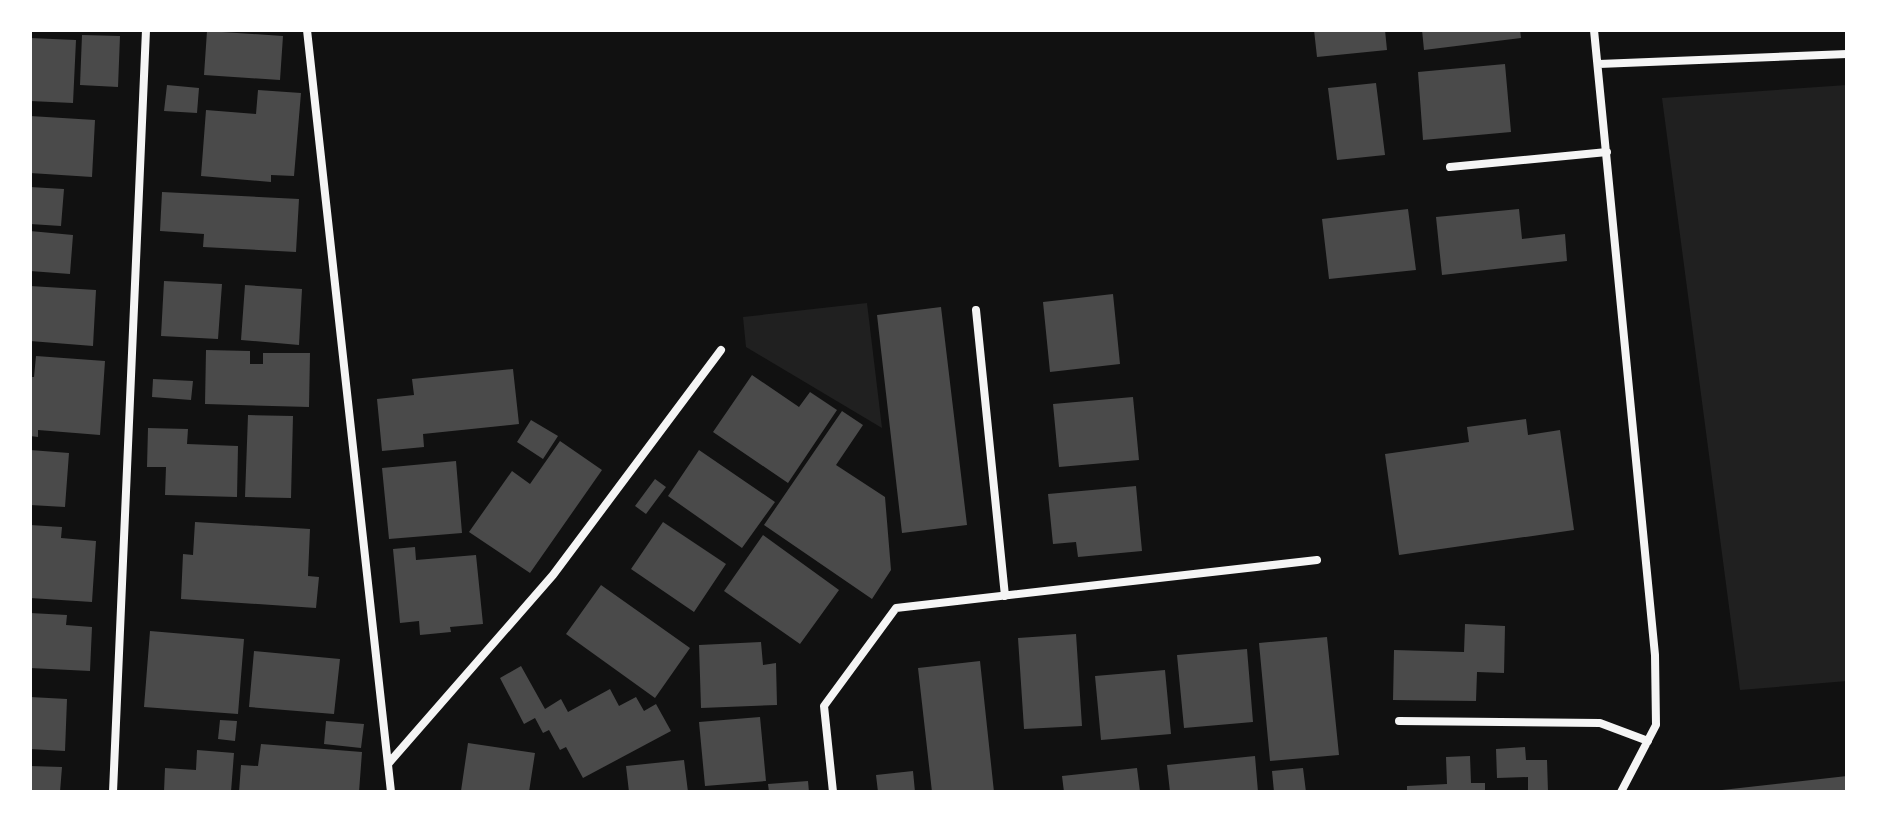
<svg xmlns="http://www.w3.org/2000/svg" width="1877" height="822" font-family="'Sofia Sans Condensed',sans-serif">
	<rect width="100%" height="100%" fill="#111"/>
	<path fill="#202020" d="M1847 85V681L1740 690 1662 98Z
		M867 303 882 428 746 347 743 317Z"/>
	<path fill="#4a4a4a" d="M1314 30H1385L1387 50 1317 57Z
		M1422 30H1520L1521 38 1424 50Z
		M207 31 283 36 280 80 204 75Z
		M82 35 120 36 118 87 80 85Z
		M30 38 76 40 73 103 30 101Z
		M1505 64 1511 132 1423 140 1418 72Z
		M1376 83 1385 155 1337 160 1328 88Z
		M167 85 199 88 197 113 164 111Z
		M258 90 301 93 294 176 271 175V182L201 176 206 110 256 114Z
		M30 116 95 120 92 177 30 173Z
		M30 187 64 189 61 226 30 224Z
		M162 192 299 199 296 252 203 247 204 234 160 231Z
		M1408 209 1416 270 1329 279 1322 219Z
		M1519 209 1522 239 1565 234 1567 261 1442 275 1436 217Z
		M30 231 73 235 70 274 30 271Z
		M164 281 222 284 218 339 161 336Z
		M245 285 302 289 299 345 241 340Z
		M30 286 96 290 93 346 30 341Z
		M1113 294 1120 364 1050 372 1043 302Z
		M941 307 967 525 902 533 877 315Z
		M206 350 250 351V364H263V353H310L309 407 205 404Z
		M36 356 105 361 100 435 38 430V437L30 436V377H34Z
		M513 369 519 424 423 434 424 447 382 451 377 399 414 395 412 379Z
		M752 375 799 407 810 392 837 410 788 483 713 432Z
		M153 379 193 381 191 400 152 397Z
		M1133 397 1139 460 1059 467 1053 404Z
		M842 411 863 425 836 465 885 497 891 570 872 599 764 525Z
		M248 415 293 416 291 498 245 497Z
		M1526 419 1528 435 1560 430 1574 530 1399 555 1385 454 1469 442 1467 427Z
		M531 420 558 436 543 459 517 442Z
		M148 428 188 429 187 444 238 446 237 497 165 495 166 467H147Z
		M560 441 602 470 530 573 469 532 512 471 530 484Z
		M30 450 69 453 65 507 30 505Z
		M699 450 775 502 742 548 668 496Z
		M456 461 462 533 389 539 382 468Z
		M655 479 666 487 646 514 635 506Z
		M1136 486 1142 551 1078 557 1076 542 1053 544 1048 494Z
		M195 522 310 529 308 576 319 577 316 608 181 599 183 554 193 555Z
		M663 522 726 564 694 612 631 569Z
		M30 525 62 527 61 538 96 541 92 602 30 598Z
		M763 535 839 590 800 644 724 591Z
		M415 547 416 560 476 555 483 624 450 627 451 632 420 635 419 621 400 623 393 549Z
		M601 585 690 648 655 698 566 634Z
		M30 613 67 615 66 625 92 627 90 671 30 668Z
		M1465 624 1505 626 1504 673 1477 672 1476 701 1393 700 1394 650 1464 652Z
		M150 631 244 639 238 714 144 707Z
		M1076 634 1082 726 1024 729 1018 638Z
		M1327 637 1339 755 1270 761 1259 643Z
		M761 642 763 665 776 663 777 705 701 708 699 645Z
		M1247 649 1253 722 1184 728 1177 655Z
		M254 651 340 659 334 714 249 707Z
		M980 661 994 792H932L918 668Z
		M521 666 545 709 561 699 568 712 610 689 619 706 636 697 644 711 656 704 671 731 583 778 566 747 560 750 549 730 543 733 535 718 524 724 500 678Z
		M1165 670 1171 734 1101 740 1095 676Z
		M30 697 67 699 65 751 30 749Z
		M760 717 766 781 705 786 699 722Z
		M220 720 237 721 235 741 218 739Z
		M326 721 364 724 361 748 324 744Z
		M468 743 535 753 529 792 461 791Z
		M261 744 362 752 359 792H239L241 765 258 766Z
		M1525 747 1526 760H1547L1548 792H1528V777L1497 778 1496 749Z
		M197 750 234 753 231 792H164L165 768 196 770Z
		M1255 756 1258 792H1170L1167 765Z
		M1470 756 1471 783H1485V792H1407V786L1447 784 1446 757Z
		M684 760 688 792H629L626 766Z
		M30 766 62 767 60 792H30Z
		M1137 768 1140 792H1064L1062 776Z
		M1303 768 1306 792H1274L1272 771Z
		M913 771 915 792H878L876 775Z
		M1847 776V792H1722V790Z
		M808 781 809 792H769L768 784Z"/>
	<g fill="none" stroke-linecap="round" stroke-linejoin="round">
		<path stroke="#f5f5f5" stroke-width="8" d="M307 30 391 792
			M1594 30 1655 655 1656 725 1621 792
			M1599 64 1847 54
			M1450 167 1607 152
			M976 310 1005 596
			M1399 721 1600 723 1648 741
			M388 764 553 575 721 350
			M113 792 146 30
			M833 792 824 706 896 608 1317 560"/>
	</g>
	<rect width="1877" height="822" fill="none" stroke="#ffffff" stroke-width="64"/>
</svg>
